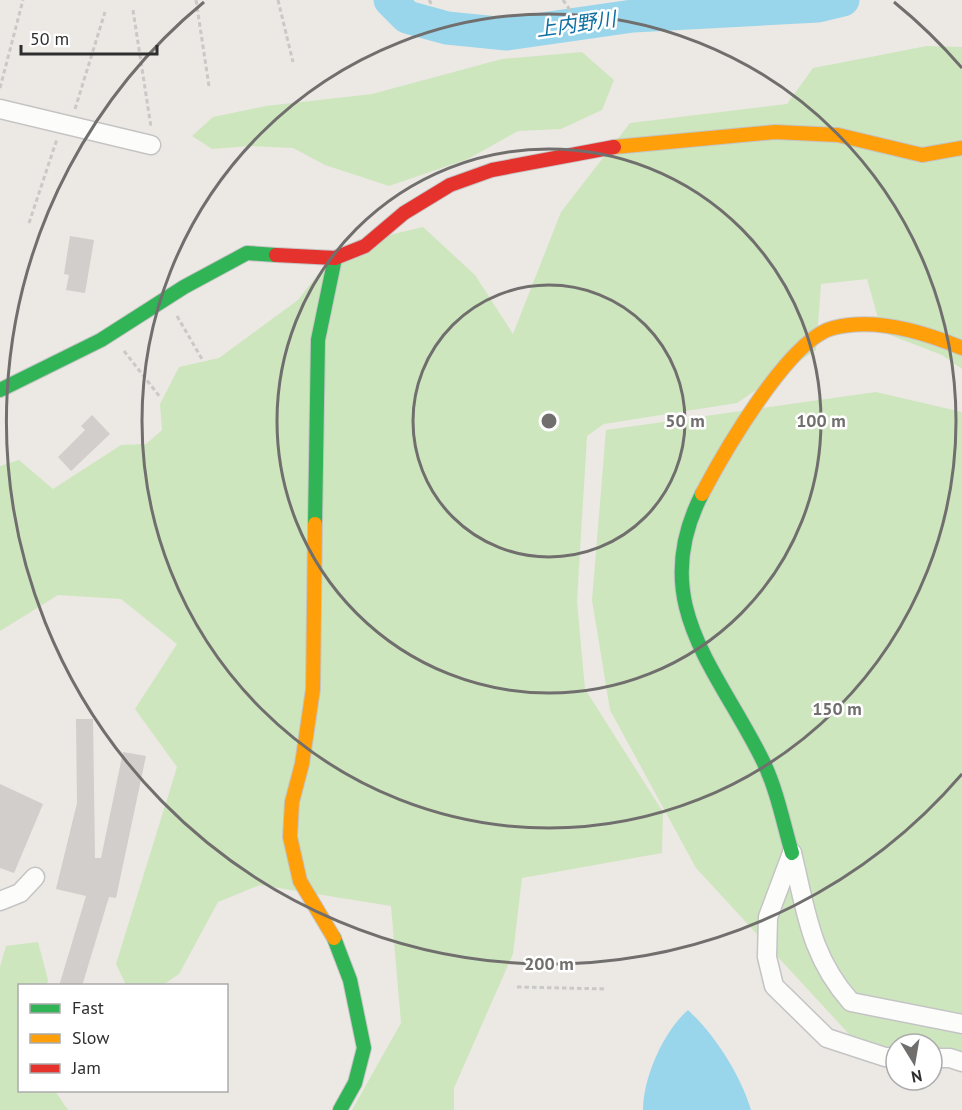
<svg xmlns="http://www.w3.org/2000/svg" width="962" height="1110" viewBox="0 0 962 1110" font-family="'PT Sans','Noto Sans JP',sans-serif">
<rect width="100%" height="100%" fill="#ece8e4"/>
<!-- green -->
<g fill="#cee6be">
<polygon points="927,46 962,47 962,369 942,355 882,332 867,279 821,284 816,350 737,403 604,424 587,436 577,601 585,689 663,812 662,853 522,878 513,954 454,1088 454,1110 352,1110 401,1023 391,906 260,885 218,902 179,974 163,985 126,985 116,964 177,767 135,709 177,644 121,599 58,595 0,631 0,466 19,460 53,489 121,445 146,444 162,430 160,404 179,367 219,358 298,300 339,247 423,227 475,275 513,334 561,212 630,123 787,104 813,68"/>
<polygon points="582,52 614,80 602,110 561,129 518,131 468,159 389,186 325,165 293,148 250,146 212,149 192,136 213,117 266,106 372,94 502,59"/>
<polygon points="876,392 962,412 962,1058 932,1055 932,1044 896,1044 896,1050 859,1045 696,868 610,710 592,600 606,430"/>
<polygon points="38,942 48,980 47,985 20,986 20,1090 55,1091 68,1110 0,1110 0,967 6,946"/>
</g>
<!-- water -->
<path fill="#99d6ec" d="M 688,1010 C 715,1035 740,1074 751,1110 L 643,1110 C 643,1077 664,1031 688,1010 Z"/>
<g fill="none" stroke-linecap="round" stroke-linejoin="round">
<!-- river -->
<polyline stroke="#99d6ec" stroke-width="33" points="390,0 407,17 447,28 507,34 633,16 818,6 843,0"/>
</g>
<!-- building -->
<g fill="#d1cecb">
<polygon points="70,236 94,240 85,293 66,290 69,275 64,274"/>
<polygon points="92,415 110,434 71,471 58,457 85,430 81,426"/>
<polygon points="76,719 93,719 95,858 101,858 123,752 146,756 116,898 109,897 82,986 59,986 86,896 56,889 77,803"/>
<polygon points="0,784 43,804 14,873 0,868"/>
</g>
<g fill="none" stroke-linecap="round" stroke-linejoin="round">
<defs>
<g id="street">
<polyline points="0,109 151,145"/>
<polyline points="792,853 768,917 767,957 774,986 827,1038 885,1057 896,1057"/>
<path d="M 792,853 C 806,910 810,956 851,1002 L 962,1024"/>
<polyline points="0,901 20,893 35,877"/>
<polyline points="932,1058 950,1058 962,1062"/>
</g>
<g id="fast">
<polyline points="0,390 101,340 184,287 247,253 276,255"/>
<path d="M 702,494 C 646,603 718,669 763,761 C 777,790 783,822 792,853"/>
<polyline points="315,524 318,340 335,258"/>
<polyline points="334,938 350,980 364,1048 355,1083 340,1110"/>
</g>
<g id="slow">
<polyline points="614,147 775,132 838,135 922,155 962,148"/>
<path d="M 702,494 C 723,454 789,339 833,328 C 875,317 924,332 962,348"/>
<polyline points="315,524 313,689 302,764 292,802 290,837 300,881 334,938"/>
</g>
<polyline id="jam" points="276,255 335,258 365,246 404,213 450,185 492,170 614,147"/>
</defs>
<!-- street casing -->
<use href="#street" stroke="#c5c4c5" stroke-width="21"/>
<!-- fast casing -->
<use href="#fast" stroke="#c5c4c5" stroke-width="16"/>
<!-- slow casing -->
<use href="#slow" stroke="#c5c4c5" stroke-width="16"/>
<!-- jam casing -->
<use href="#jam" stroke="#c5c4c5" stroke-width="16"/>
<!-- path -->
<g stroke="#c9c9c8" stroke-width="3" stroke-dasharray="4.5 3" stroke-linecap="butt">
<polyline points="196,0 209,86"/>
<polyline points="278,0 293,62"/>
<polyline points="429,0 432,5"/>
<polyline points="563,0 570,10"/>
<polyline points="133,10 151,127"/>
<polyline points="0,88 23,0"/>
<polyline points="75,109 105,12"/>
<polyline points="29,223 57,139"/>
<polyline points="177,316 202,359"/>
<polyline points="124,351 160,397"/>
<polyline points="517,987 607,989"/>
</g>
<!-- street -->
<use href="#street" stroke="#fcfcfb" stroke-width="18"/>
<!-- fast -->
<use href="#fast" stroke="#30b455" stroke-width="14"/>
<!-- slow -->
<use href="#slow" stroke="#ff9f0a" stroke-width="14"/>
<!-- jam -->
<use href="#jam" stroke="#e5322d" stroke-width="14"/>
</g>
<!-- distance rings -->
<g fill="none" stroke="#706f6e" stroke-width="3">
<circle cx="549" cy="421" r="136"/>
<circle cx="549" cy="421" r="272"/>
<circle cx="549" cy="421" r="407"/>
<path d="M962 774A543 543 0 1 1 204 2M894 2A543 543 0 0 1 962 68"/>
</g>
<g text-anchor="middle" dominant-baseline="central" stroke-width="5" stroke-linejoin="round" paint-order="stroke">
<!-- water labels -->
<g font-size="20" font-style="italic" fill="#0d6fa3" stroke="#fff">
<text transform="translate(576 24) rotate(-8)">上内野川</text>
</g>
</g>
<circle cx="549" cy="421" r="9" fill="#706f6e" stroke="#fff" stroke-width="3"/>
<g font-size="18" text-anchor="middle" font-weight="bold" fill="#706f6e" stroke="#fff" stroke-width="5" stroke-linejoin="round" paint-order="stroke">
<text x="685" y="427">50 m</text>
<text x="821" y="427">100 m</text>
<text x="837" y="715">150 m</text>
<text x="549" y="970">200 m</text>
</g>
<!-- legend -->
<rect x="18" y="984" width="210" height="108" fill="#ffffff" stroke="#ababab" stroke-width="1.5"/>
<rect x="30" y="1004" width="30" height="9" fill="#30b455" stroke="#ababab" stroke-width="1.5"/>
<text x="72" y="1014" font-size="18" fill="#2e2e2e">Fast</text>
<rect x="30" y="1034" width="30" height="9" fill="#ff9f0a" stroke="#ababab" stroke-width="1.5"/>
<text x="72" y="1044" font-size="18" fill="#2e2e2e">Slow</text>
<rect x="30" y="1064" width="30" height="9" fill="#e5322d" stroke="#ababab" stroke-width="1.5"/>
<text x="72" y="1074" font-size="18" fill="#2e2e2e">Jam</text>
<!-- north arrow -->
<g transform="translate(914 1062) rotate(169)"><circle r="28" fill="#ffffff" stroke="#ababab" stroke-width="1.5"/>
<path d="M0-4.5L10 22L0 15L-10 22Z" fill="#706f6e"/>
<text y="-9" font-size="16" font-weight="bold" text-anchor="middle" fill="#2e2e2e">N</text>
</g>
<!-- scale -->
<path d="M21 45v9h136v-9" fill="none" stroke="#2e2e2e" stroke-width="3"/>
<text x="30" y="45" font-size="18" fill="#2e2e2e" stroke="#ffffff" stroke-width="4.5" paint-order="stroke">50 m</text>
</svg>
